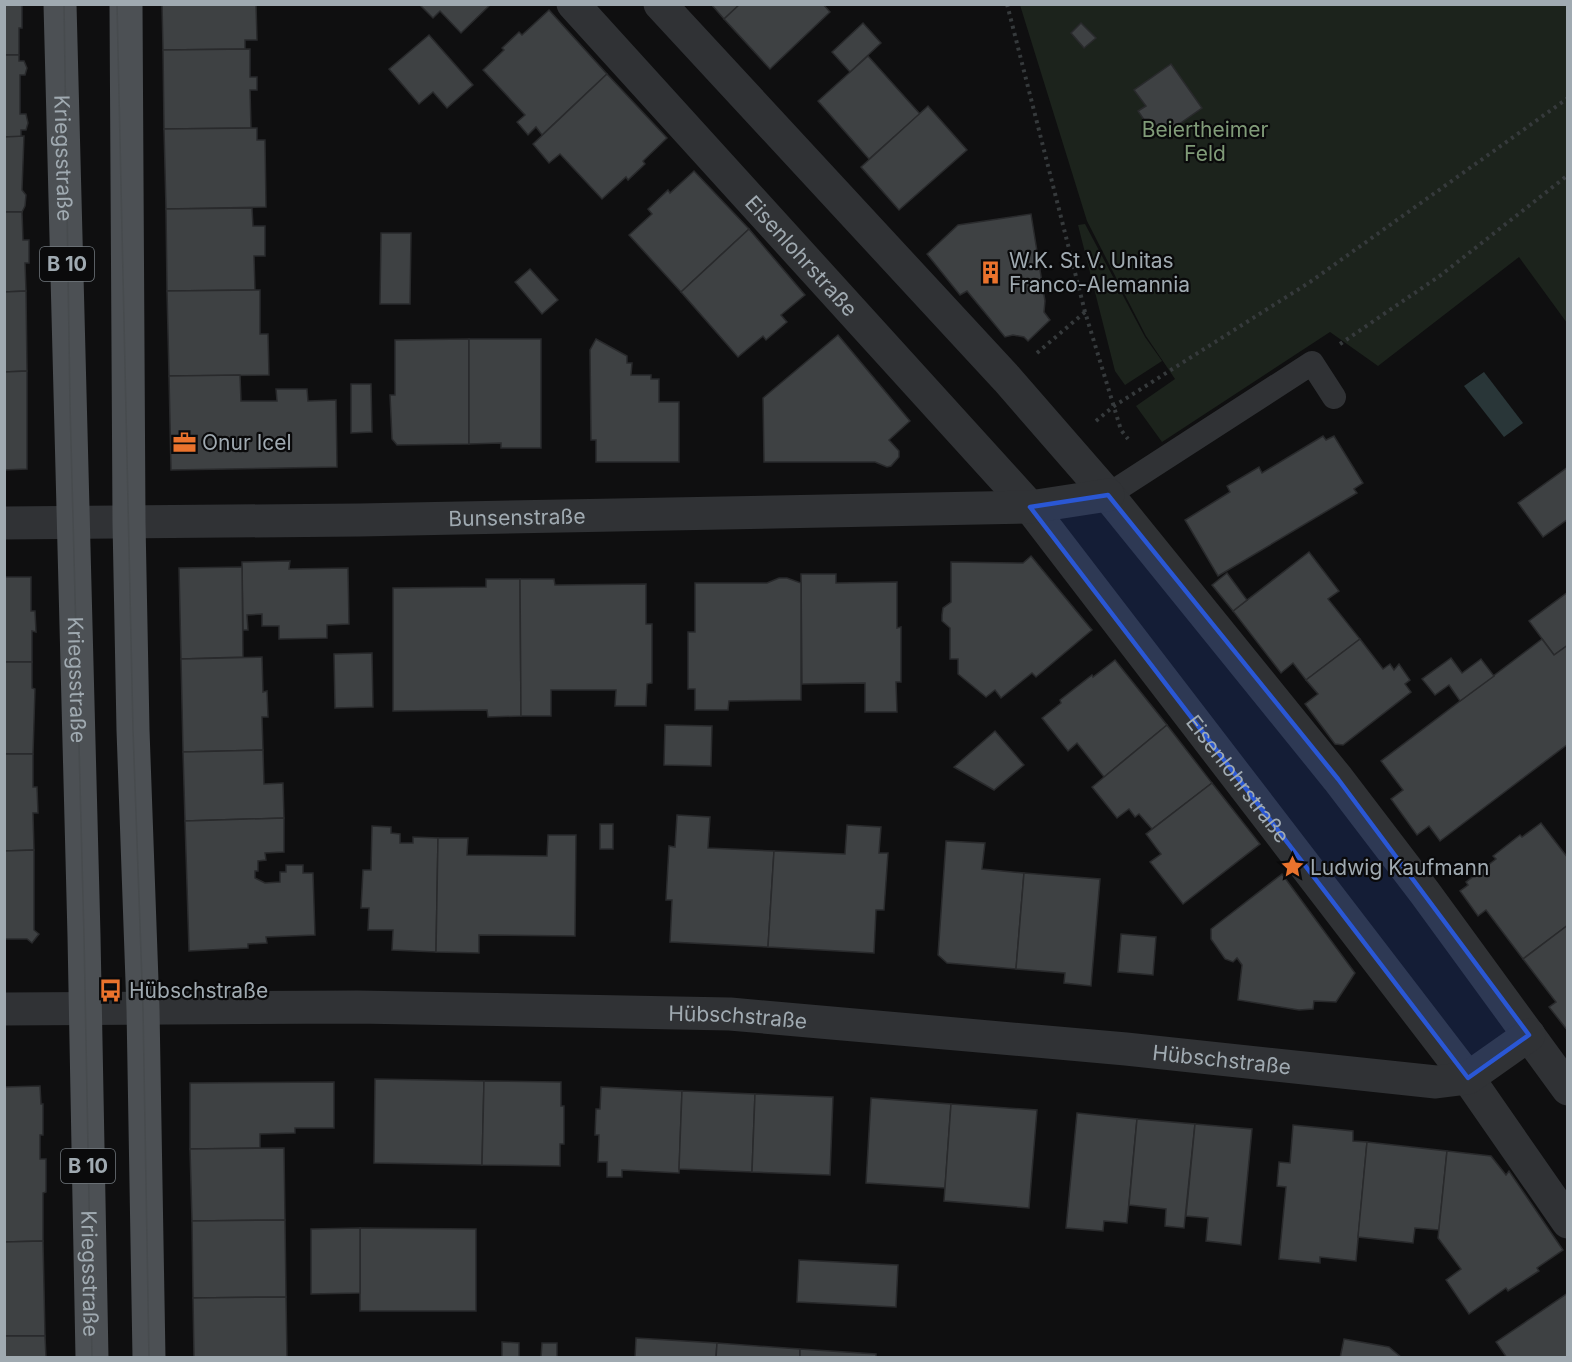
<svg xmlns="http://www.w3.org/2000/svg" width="1572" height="1362" viewBox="0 0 1572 1362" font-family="Inter,sans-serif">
<rect width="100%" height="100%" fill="#0f0f10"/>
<!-- green -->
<g fill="#1c231c">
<polygon points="1020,5 1567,5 1567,323 1519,257 1378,366 1330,332 1162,442 1136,406 1175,379 1146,336 1087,221"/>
<polygon points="1085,224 1145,337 1162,361 1125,385 1115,371 1078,225"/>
</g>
<!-- water -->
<polygon fill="#293638" points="1484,372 1523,423 1504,437 1464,386"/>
<!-- building -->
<g fill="#3e4143" stroke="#292a2c" stroke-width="1.5">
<polygon points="4,4 22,4 22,28 19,28 19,55 4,55"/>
<polygon points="162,4 256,4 257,40 245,40 245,49 163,50"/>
<polygon points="419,4 491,4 461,33 440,11 433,18"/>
<polygon points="711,4 740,4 724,19"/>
<polygon points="740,4 823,4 830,12 770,69 724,19"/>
<polygon points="549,10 607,74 542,135 536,127 528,135 517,122 525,115 483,70 504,50 502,48 519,32 522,35"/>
<polygon points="863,23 881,43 850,72 832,52"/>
<polygon points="1081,23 1096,38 1084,48 1071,33"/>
<polygon points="429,35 473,85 447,108 433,92 419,104 389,69"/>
<polygon points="250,49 250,77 257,77 257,90 250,90 251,128 164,129 163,50"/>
<polygon points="4,55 19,55 19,61 24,61 27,68 25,75 20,75 20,114 26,114 28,123 26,130 21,130 21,137 4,137"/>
<polygon points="868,56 920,114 869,159 818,101"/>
<polygon points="1171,64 1202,108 1162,136 1159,130 1153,133 1138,111 1146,106 1134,90"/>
<polygon points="607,74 667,138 643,161 645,164 628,180 626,177 602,199 560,154 549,163 533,144"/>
<polygon points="928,106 967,150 899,210 861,167"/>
<polygon points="257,128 257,140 265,140 266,207 166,209 164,129"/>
<polygon points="24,136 22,190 26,195 25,206 22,212 4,212 4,137"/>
<polygon points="694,171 749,229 681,292 629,235 652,214 648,209 668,190 670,193"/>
<polygon points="252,208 253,226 265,226 265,256 254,256 255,290 167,291 166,209"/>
<polygon points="4,212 22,212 23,240 29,240 29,263 25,263 26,291 4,292"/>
<polygon points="1031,214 1045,301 1044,312 1050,320 1028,341 1024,337 1013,335 1005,337 967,291 960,295 927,254 958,225"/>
<polygon points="749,229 805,295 781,315 787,322 766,340 763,336 738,357 681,292"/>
<polygon points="381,233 411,233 410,304 380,304"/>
<polygon points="530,269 558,300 542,314 515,282"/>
<polygon points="260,290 260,334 268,334 269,375 169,376 167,291"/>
<polygon points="26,291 27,371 4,372 4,292"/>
<polygon points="838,335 910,421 889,440 899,451 899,457 891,466 887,467 875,462 764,462 763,398"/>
<polygon points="469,339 469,444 397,445 392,439 390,395 395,395 395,340"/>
<polygon points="469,339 541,339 541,448 501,448 501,443 469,444"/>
<polygon points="596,339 627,356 627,363 632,363 631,375 651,375 651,379 659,379 659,402 679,402 679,462 596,462 596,440 591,440 590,350"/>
<polygon points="27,371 27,469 4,470 4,372"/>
<polygon points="240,375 241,401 277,401 276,389 307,389 308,401 336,400 337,467 171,470 169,376"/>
<polygon points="351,384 371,384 372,432 351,433"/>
<polygon points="1323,436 1326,440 1334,436 1363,483 1354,489 1357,493 1218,576 1185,520 1230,492 1227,486 1259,467 1262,473"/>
<polygon points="1568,467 1568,519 1543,537 1518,503"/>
<polygon points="1309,552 1339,591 1328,599 1360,639 1306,680 1293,663 1281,673 1233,611"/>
<polygon points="1031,556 1092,630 1036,677 1032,673 1001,698 995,690 986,697 958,674 958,659 950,659 950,628 942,621 942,615 943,608 951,602 951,562 1023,563"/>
<polygon points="290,561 289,569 348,568 349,624 327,625 327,638 279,639 279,626 262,626 262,614 247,615 248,630 243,630 242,562"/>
<polygon points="242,567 243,657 181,659 179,568"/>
<polygon points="1227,573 1247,600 1233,611 1212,585"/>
<polygon points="801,574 836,574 836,583 897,582 897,628 901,627 901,682 896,682 897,712 865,712 865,683 802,684"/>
<polygon points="4,577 31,577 31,611 35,611 36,632 32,631 32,662 4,662"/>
<polygon points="779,578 787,578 801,583 801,700 729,701 728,710 695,710 695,689 688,689 688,632 695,632 695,583 767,583"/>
<polygon points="486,579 520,579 521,716 488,717 487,710 393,711 393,588 486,587"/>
<polygon points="520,579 554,579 555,585 646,584 646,624 652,624 652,683 647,684 646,706 615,706 616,690 551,690 551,716 521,716"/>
<polygon points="1568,592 1568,645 1554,655 1529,621"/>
<polygon points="1360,639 1383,669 1390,664 1394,670 1399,664 1410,680 1405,684 1411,692 1343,745 1335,744 1305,704 1318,694 1306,680"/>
<polygon points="1542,639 1554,655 1568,645 1568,744 1440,841 1429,826 1417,835 1391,799 1403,790 1381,761"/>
<polygon points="372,653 373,707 335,708 334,654"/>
<polygon points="262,657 263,692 267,691 268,717 262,717 263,750 183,752 181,659"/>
<polygon points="1451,658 1462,673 1481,659 1494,676 1460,701 1449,685 1435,695 1422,679"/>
<polygon points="1115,660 1167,725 1104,777 1077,743 1068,751 1042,718 1061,703 1060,700 1092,675 1093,677"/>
<polygon points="4,662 32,662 32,688 35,689 33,754 4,754"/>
<polygon points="665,725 712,726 711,766 664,765"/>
<polygon points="1167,725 1212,783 1152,829 1139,814 1135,817 1129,809 1117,818 1092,787"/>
<polygon points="995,731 1024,765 994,790 954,767"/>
<polygon points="263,750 264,784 283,783 284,818 185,821 183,752"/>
<polygon points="4,754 33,754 33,787 37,787 38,813 33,813 34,850 4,851"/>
<polygon points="1212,783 1260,844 1183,904 1150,862 1161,854 1146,834"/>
<polygon points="677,815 710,817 708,848 774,851 768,947 670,942 672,900 666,900 669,846 675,847"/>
<polygon points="284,818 284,852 265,853 266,860 258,861 258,871 255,871 255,878 265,883 280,882 280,872 286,872 286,865 303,865 303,873 313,873 315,935 266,937 267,943 248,944 248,948 189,951 185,821"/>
<polygon points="1541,823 1568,858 1568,925 1523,959 1486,910 1478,916 1460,891 1468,885 1466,882 1496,859 1493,856 1520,835 1522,837"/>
<rect x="600" y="824" width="13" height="25"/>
<polygon points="847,825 881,827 879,853 888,853 884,910 876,910 874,953 768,947 774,851 845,854"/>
<polygon points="372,826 391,827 391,833 400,834 400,843 413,843 413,837 438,838 436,952 392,950 393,930 368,930 369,908 361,908 363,870 371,870"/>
<polygon points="548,835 576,835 575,936 479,935 479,953 436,952 438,838 468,838 467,855 547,856"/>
<polygon points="946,841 985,843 982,869 1024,873 1016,969 947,963 938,955"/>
<polygon points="34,850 34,930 39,934 32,943 27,939 4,939 4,851"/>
<polygon points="1024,873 1100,879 1091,986 1064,983 1065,973 1016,969"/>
<polygon points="1282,874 1355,973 1336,1002 1314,1001 1313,1009 1299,1010 1238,1000 1242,965 1237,958 1233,962 1225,959 1211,939 1211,929"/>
<polygon points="1568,925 1568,1031 1549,1007 1556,1002 1523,959"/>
<polygon points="1121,934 1156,937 1153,975 1118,972"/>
<polygon points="375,1079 484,1081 482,1165 374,1163"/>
<polygon points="484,1081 561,1082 561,1106 564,1106 564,1144 560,1144 560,1166 482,1165"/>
<polygon points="334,1082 334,1128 295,1128 295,1133 260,1134 260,1148 190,1149 190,1083"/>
<polygon points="40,1086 41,1104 43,1104 43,1135 40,1135 40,1159 46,1159 46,1192 43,1193 43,1241 4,1242 4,1087"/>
<polygon points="601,1087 682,1091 679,1173 622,1170 622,1177 607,1177 607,1162 598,1162 599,1135 595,1135 596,1109 600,1109"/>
<polygon points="682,1091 755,1094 752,1172 679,1169"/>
<polygon points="755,1094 833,1097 830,1175 752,1172"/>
<polygon points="871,1098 951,1104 945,1188 866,1183"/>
<polygon points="951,1104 1037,1110 1029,1208 944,1201"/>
<polygon points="1077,1113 1137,1119 1127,1223 1104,1221 1103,1231 1066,1228"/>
<polygon points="1137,1119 1195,1124 1184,1228 1165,1226 1166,1209 1129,1205"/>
<polygon points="1195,1124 1252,1129 1241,1245 1206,1241 1208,1218 1186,1216"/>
<polygon points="1293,1125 1353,1131 1353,1141 1367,1142 1356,1261 1320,1257 1320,1263 1279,1259 1286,1187 1277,1186 1279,1162 1290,1163"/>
<polygon points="1367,1142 1447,1151 1439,1230 1415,1228 1413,1243 1358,1237"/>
<polygon points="284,1148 285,1220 192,1221 190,1149"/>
<polygon points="1447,1151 1491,1156 1506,1175 1509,1171 1563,1250 1537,1268 1539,1271 1508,1291 1506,1288 1469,1314 1446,1280 1461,1269 1438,1238"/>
<polygon points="285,1220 286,1297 193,1298 192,1221"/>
<polygon points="360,1228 476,1229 476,1311 360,1311"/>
<polygon points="360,1228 360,1293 311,1294 311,1229"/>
<polygon points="43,1241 45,1336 4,1336 4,1242"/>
<polygon points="799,1260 898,1265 896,1307 797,1302"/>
<polygon points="1568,1293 1568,1358 1507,1358 1496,1342"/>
<polygon points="286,1297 287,1358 194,1358 193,1298"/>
<polygon points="4,1336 45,1336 46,1358 4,1358"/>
<polygon points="636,1338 717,1343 716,1358 635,1358"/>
<polygon points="1344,1339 1389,1347 1402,1358 1340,1358"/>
<polygon points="502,1342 519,1343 519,1358 502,1358"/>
<polygon points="542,1343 557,1343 557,1358 541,1358"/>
<polygon points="717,1343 800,1349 800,1358 716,1358"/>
<polygon points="800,1349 876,1354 876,1358 800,1358"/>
</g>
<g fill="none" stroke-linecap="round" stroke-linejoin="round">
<!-- path -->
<g stroke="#363a3c" stroke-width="4" stroke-dasharray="3 4.5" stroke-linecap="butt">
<polyline points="1007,4 1085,312 1121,430 1128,439"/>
<polyline points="1340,344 1441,275 1568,175"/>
<polyline points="1037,353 1085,312"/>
<polyline points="1096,421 1114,406 1310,282 1568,98"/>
</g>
<!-- service -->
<polyline stroke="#303235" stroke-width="24" points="1108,495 1312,363 1334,397"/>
<!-- minor -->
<g stroke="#303235" stroke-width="33">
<path id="s1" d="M 573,4 L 1030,507 L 1468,1078 L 1568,1222"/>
<polyline points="660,4 1007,379 1108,495 1338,779 1425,893 1568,1089"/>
<path id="s2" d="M 4,523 L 359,520 L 1030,507 L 1108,495"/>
<path id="s3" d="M 4,1009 L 357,1007 L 730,1014 L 1126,1049 L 1436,1082 L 1468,1078 L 1529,1035"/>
</g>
<!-- primary -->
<g stroke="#4c5054" stroke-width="33">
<path id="s4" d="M 60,4 L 84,936 L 92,1358"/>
<polyline points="126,4 129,522 133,730 143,1009 149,1358"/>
</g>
<!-- tram -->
<g stroke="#474b4e" stroke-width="1.5">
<polyline points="64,4 70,405 84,936 92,1358"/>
<polyline points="117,4 133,730 143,1009 149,1358"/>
</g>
</g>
<!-- marked area -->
<path fill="#2a57d4" fill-opacity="0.2" stroke="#2a57d4" stroke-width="4.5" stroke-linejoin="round" d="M 1108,495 L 1338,779 L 1529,1035 L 1468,1078 L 1030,507 Z"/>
<!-- icons -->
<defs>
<symbol id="building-bare" viewBox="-9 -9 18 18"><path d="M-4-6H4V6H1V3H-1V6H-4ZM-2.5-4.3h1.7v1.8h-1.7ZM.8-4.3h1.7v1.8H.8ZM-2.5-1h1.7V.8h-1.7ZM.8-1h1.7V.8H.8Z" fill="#ea732d" stroke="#0a0a0b" stroke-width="2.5" paint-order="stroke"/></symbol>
<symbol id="office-bare" viewBox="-9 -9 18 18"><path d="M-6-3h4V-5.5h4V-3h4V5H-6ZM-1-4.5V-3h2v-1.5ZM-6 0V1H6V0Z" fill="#ea732d" stroke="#0a0a0b" stroke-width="2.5" paint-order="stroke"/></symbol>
<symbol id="sight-bare" viewBox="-9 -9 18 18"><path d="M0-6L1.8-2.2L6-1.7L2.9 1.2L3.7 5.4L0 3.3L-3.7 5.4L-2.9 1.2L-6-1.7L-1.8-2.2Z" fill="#ea732d" stroke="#0a0a0b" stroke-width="2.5" paint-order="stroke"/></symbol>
<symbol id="bus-bare" viewBox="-9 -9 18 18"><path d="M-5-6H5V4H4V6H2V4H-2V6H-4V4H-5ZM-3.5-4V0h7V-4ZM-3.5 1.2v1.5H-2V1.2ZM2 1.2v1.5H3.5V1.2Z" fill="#ea732d" stroke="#0a0a0b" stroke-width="2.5" paint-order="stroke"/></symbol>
</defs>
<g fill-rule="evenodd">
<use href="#building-bare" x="974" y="256" width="33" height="33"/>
<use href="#office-bare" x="168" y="426" width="33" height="33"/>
<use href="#sight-bare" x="1276" y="850" width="33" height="33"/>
<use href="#bus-bare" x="94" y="974" width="33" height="33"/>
</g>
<g text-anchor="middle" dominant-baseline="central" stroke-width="4.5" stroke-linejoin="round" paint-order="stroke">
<!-- shield labels -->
<g fill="#0a0a0b" stroke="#737a7f" stroke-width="1.5">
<rect x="40" y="247" width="54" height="34" rx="4.5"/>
<rect x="61" y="1149" width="54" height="34" rx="4.5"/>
</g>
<g font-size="20" font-weight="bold" fill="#a0aab1">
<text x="67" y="264">B 10</text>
<text x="88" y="1166">B 10</text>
</g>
<!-- park labels -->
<g font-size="21" fill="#809b78" stroke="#0a0a0b">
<text x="1205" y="129">Beiertheimer<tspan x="1205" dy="24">Feld</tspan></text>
</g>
<!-- street labels -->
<g font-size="21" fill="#a0aab1" stroke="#0a0a0b">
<text stroke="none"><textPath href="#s4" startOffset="154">Kriegsstraße</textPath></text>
<text stroke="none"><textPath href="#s1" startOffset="340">Eisenlohrstraße</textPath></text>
<text stroke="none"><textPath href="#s2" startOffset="513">Bunsenstraße</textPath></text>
<text stroke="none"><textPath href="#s4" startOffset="676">Kriegsstraße</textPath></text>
<text stroke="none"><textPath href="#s1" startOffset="1022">Eisenlohrstraße</textPath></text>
<text stroke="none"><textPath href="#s3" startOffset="734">Hübschstraße</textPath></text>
<text stroke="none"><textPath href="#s3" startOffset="1220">Hübschstraße</textPath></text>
<text stroke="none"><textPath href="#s4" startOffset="1270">Kriegsstraße</textPath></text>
</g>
<!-- poi labels -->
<g font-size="21" fill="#a0aab1" stroke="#0a0a0b" text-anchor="start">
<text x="1009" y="260">W.K. St.V. Unitas<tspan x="1009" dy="24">Franco-Alemannia</tspan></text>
<text x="202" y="442">Onur Icel</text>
<text x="1310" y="867">Ludwig Kaufmann</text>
<text x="129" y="990">Hübschstraße</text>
</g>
</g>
<!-- border -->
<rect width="1572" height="1362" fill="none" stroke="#a0aab1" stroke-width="12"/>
</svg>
